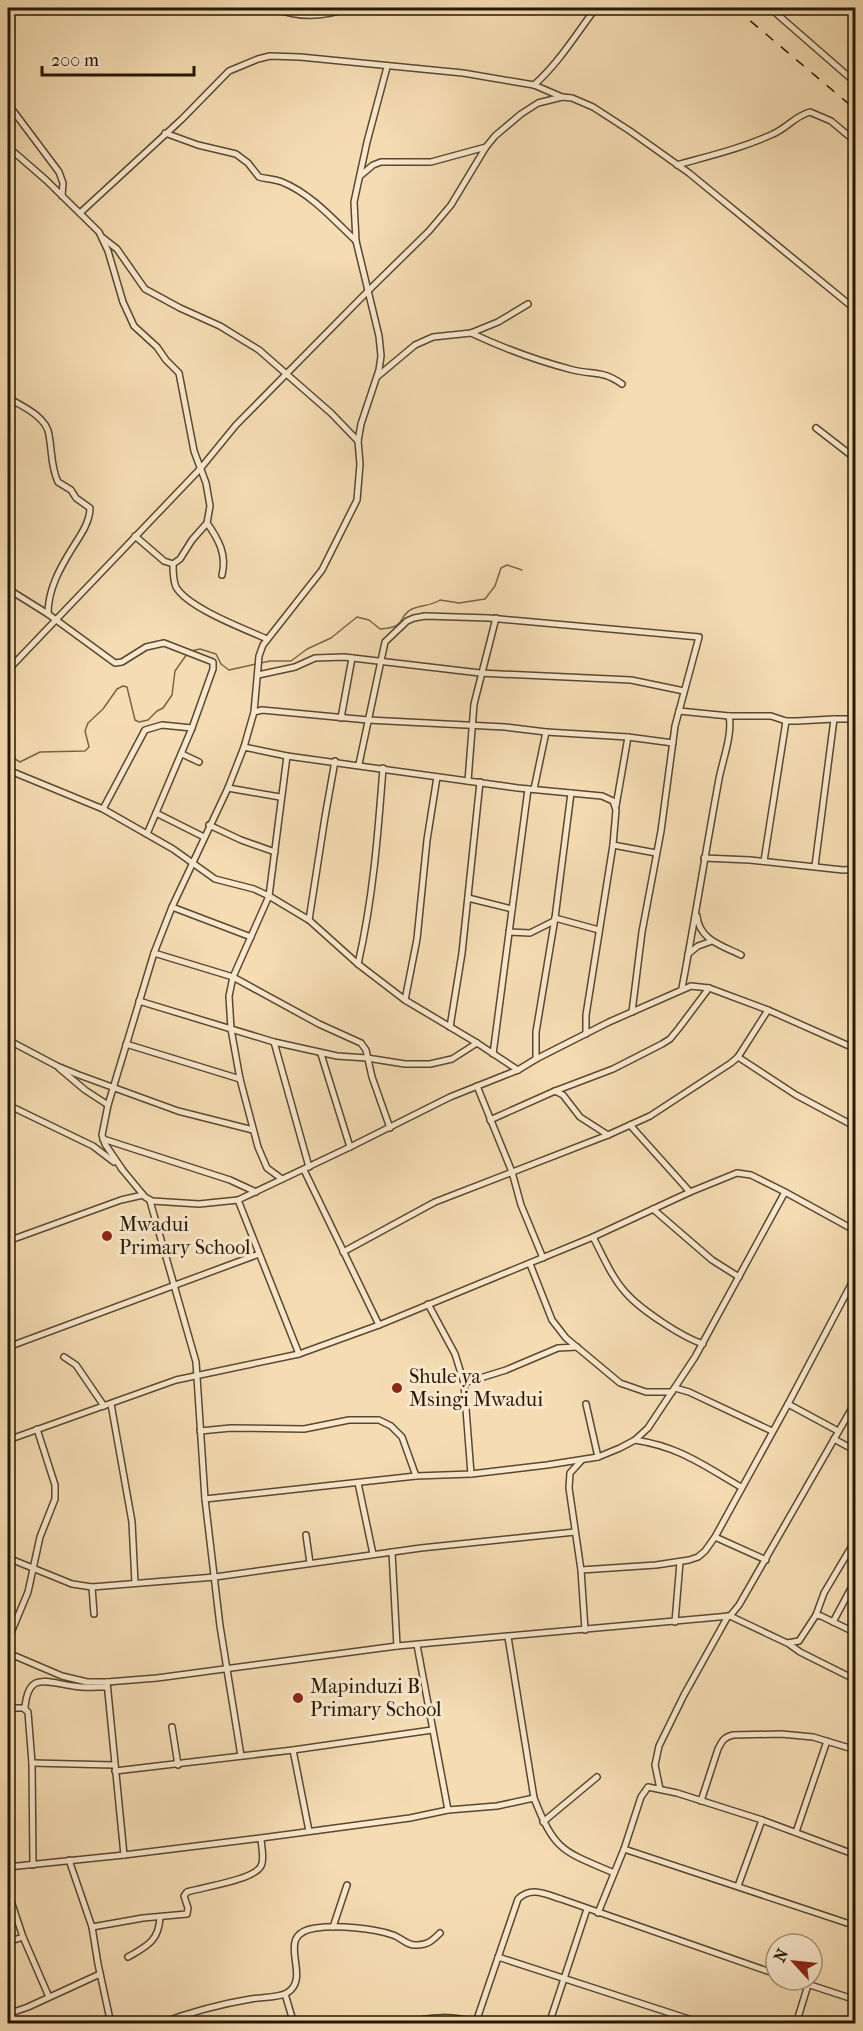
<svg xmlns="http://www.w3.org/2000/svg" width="863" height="2031" viewBox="0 0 863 2031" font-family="'IM FELL French Canon',serif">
<rect width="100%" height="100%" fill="#f5dcb2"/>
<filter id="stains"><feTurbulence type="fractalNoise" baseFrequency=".00333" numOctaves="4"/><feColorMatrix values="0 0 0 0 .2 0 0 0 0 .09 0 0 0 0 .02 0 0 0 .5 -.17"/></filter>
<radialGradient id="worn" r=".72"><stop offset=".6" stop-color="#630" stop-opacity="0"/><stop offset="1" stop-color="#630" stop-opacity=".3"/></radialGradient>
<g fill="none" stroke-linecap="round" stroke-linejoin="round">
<!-- stream -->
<g stroke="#77654a" stroke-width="1.5">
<path d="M 191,651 L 200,649 L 216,654 L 221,664 L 229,670 L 270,661 L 291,661 L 307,649 L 331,638 L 357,617 L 369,620 L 380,629 C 408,628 397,616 412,609 C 421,605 431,606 440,600 L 459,603 L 485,599 L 495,586 L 501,568 L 507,565 L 522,570"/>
<polyline points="8,748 13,751 15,759 20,762 40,752 85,751 89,747 85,731 88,723 103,709 117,689 123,686 127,687 135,720 139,722 148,720 157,711 163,708 172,695 175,671 187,654"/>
</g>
<defs>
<g id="minor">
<path d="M 274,8 C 298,18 324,17 348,8"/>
<polyline points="770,8 856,83"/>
<path d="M 534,85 C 559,63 576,34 596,8"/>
<polyline points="8,104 59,172 63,183 62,196"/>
<path d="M 165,133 L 198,145 L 236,154 L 248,163 L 259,177 C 266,179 274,179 282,182 C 310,193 334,220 356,241"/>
<polyline points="8,147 46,180 99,232 108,251 123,302 134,326 157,347 166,360 179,373 194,451 206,483 210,506 207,523 192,540 180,559 173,564 164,561 135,536"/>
<path d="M 677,165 C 709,156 743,148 773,134 C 787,128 795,116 810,112 L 831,121 L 856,142"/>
<polyline points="360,176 373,165 381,162 431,162 486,147"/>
<polyline points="80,213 182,119 229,71 258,59 270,56 300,57 463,73 534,85 562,97"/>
<polyline points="103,238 117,249 145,289 180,308 220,326 259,350 331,413 358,441"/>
<path d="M 471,333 C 503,348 538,361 573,370 C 594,375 602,370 622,384"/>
<polyline points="378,376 415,345 433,337 471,333 498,322 528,304"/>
<path d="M 8,398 C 22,406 47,417 49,435 C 52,451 51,468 58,482 L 71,490 L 76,498 L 90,508 C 90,522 80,536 73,547 C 60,568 48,589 48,614"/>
<polyline points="816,428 856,459"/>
<polyline points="856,488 856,535"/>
<path d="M 207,523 C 219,540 227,555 222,575"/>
<path d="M 173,564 C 173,571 173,580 176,587 C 188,608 245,629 267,639"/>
<polyline points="8,589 48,614 115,663 122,662 146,647 164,643 213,662 213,669 192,728 147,834"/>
<polyline points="8,670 200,469 236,425 367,292 429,231 451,205 486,147 495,136 521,114 538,103 562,97 572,98 593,107 630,131 689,173 856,310"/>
<polyline points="258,675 295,667 315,658 344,657 480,673 631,680 684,691"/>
<polyline points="679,711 729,716 771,716 786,721 797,721 834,719 856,719"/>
<polyline points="254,712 259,656 263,645 322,570 357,500 360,464 358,441 361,424 379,370 381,356 379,336 356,241 354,202 367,142 387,67"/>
<polyline points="341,718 352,658"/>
<polyline points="244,747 254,712 262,710 368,720 505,727 546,732 628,737 673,743"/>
<polyline points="182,754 199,762"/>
<polyline points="359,764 385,642 407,621 414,618 425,616 489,618 699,637 675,726 661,831 642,932 632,1012"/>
<polyline points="8,770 103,809 173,849 215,879 254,889 269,896 309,920 358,964 405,1000 477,1043 518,1070"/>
<polyline points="468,781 474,704 496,618"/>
<polyline points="228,788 280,797"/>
<polyline points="534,789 546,732"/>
<polyline points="616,806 628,737"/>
<polyline points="103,809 145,730 162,725 192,728"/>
<polyline points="156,813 204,837"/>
<polyline points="209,825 241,840 275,852"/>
<polyline points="613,845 656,853"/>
<polyline points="704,858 750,860 843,870 856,869"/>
<polyline points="764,861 786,721"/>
<polyline points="815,866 834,719"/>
<polyline points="468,898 512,909"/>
<polyline points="172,907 251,937"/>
<path d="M 697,916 C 699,940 723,946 741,955"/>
<polyline points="555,918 599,930"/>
<polyline points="309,920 325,817 335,761"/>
<polyline points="509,932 530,933 554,921"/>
<polyline points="154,953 233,977 319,1024 361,1043 366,1050 372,1077 390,1128"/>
<polyline points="688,954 698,946 712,941"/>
<path d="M 358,964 C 373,899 378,834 383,768"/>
<path d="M 682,988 C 695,919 706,849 719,779 C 722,762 733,734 729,716"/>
<polyline points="405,1000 417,939 427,840 437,777"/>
<polyline points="139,1001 274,1042 337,1056 367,1058 405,1064 430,1064 452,1059 477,1043"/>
<polyline points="450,1027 462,953 480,782"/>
<polyline points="8,1040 57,1066 79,1075 178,1111 253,1130"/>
<polyline points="274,1042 309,1167"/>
<polyline points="126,1044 240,1079"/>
<polyline points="321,1054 350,1147"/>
<polyline points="493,1054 528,789"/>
<polyline points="738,1057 796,1095 856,1127"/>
<polyline points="536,1059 536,1032 555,918 571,793"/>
<polyline points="59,1068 85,1090 108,1105"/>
<polyline points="477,1086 512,1172 521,1205 543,1258"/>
<polyline points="555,1091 563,1095 580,1117 608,1135"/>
<polyline points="8,1105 93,1146 114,1162"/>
<polyline points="490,1120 555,1091 613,1069 662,1044 670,1039 679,1028 709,988"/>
<polyline points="630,1125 690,1192"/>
<polyline points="103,1139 230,1180 256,1192"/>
<polyline points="121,1168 145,1197 152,1201 199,1204 238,1200 350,1147 450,1097 518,1070 536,1059 609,1022 691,986 709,988 768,1010 856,1049"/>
<polyline points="122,1169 105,1144 102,1135 108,1105 154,953 172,907 228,788 244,747 287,756 518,788 602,796 613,801 616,810 613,845 586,1015 586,1034"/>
<polyline points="304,1170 379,1325"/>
<polyline points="282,1179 267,1168 258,1147 240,1079 231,1029 229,996 233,977 269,896 287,756"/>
<polyline points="238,1200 299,1354"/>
<polyline points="150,1201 196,1362 205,1499 220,1626 241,1756"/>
<polyline points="653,1209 712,1260 739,1277"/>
<path d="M 593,1237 C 603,1256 612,1278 626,1293 C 641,1310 682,1337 703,1344"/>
<polyline points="8,1241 121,1200 143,1195"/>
<polyline points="343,1252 435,1202 608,1135 650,1116 731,1063 738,1057 768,1010"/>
<polyline points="530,1264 552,1320 566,1338 620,1383 646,1392 672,1392"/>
<polyline points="428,1304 455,1354 464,1383 471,1474"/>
<polyline points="8,1347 259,1254"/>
<polyline points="64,1357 76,1365 104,1406"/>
<polyline points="464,1383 506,1370 558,1348 577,1347"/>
<polyline points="675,1388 689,1392 772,1431"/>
<polyline points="111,1404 132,1522 135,1583"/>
<polyline points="586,1404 598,1457"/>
<polyline points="788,1404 838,1431"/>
<polyline points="200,1431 231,1428 304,1429 349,1420 379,1420 391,1426 402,1437 416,1476"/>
<polyline points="834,1439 856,1451"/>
<polyline points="8,1440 176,1380 299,1354 379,1325 593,1237 690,1192 737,1173 751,1175 785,1192 856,1231"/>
<path d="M 635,1440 C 680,1447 703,1465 741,1487"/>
<polyline points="581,1461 570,1473 569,1488 581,1570 585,1630"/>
<polyline points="358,1483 373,1554"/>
<polyline points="205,1499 416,1476 471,1474 547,1465 598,1457 620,1448 635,1440 648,1428 695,1357 785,1192"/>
<polyline points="306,1535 310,1563"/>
<polyline points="715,1537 766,1560"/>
<polyline points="392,1552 397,1646"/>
<polyline points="8,1558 72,1584 92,1587 215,1577 421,1548 575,1532"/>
<polyline points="581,1570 656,1565 689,1560 698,1557 705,1551 715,1537 788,1404 856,1275"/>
<polyline points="92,1587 94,1614"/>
<polyline points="816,1615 824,1593 856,1539"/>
<polyline points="730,1616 787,1643 799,1641 816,1615 821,1616 856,1633"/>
<polyline points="675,1622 680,1562"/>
<polyline points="833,1622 856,1579"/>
<path d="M 508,1637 L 534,1798 C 555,1852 563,1851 614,1873"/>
<polyline points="8,1640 28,1592 40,1537 55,1499 55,1485 37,1429"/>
<polyline points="789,1644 800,1652 856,1680"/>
<polyline points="417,1645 448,1810"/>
<polyline points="8,1653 62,1676 87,1682 107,1682 157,1678 397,1646 730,1616 739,1605 856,1401"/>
<polyline points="107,1682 124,1855"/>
<polyline points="8,1708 23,1708 28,1712 32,1763 33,1865"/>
<path d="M 25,1708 C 28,1670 48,1683 73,1686 C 85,1688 96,1687 107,1687"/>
<polyline points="172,1727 178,1765"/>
<polyline points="293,1750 309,1831"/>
<polyline points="32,1763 114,1765"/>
<polyline points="115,1771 293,1750 432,1730"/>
<polyline points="660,1789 655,1765 659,1746 684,1695 728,1616"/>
<path d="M 701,1801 L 718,1749 C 722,1741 724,1737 733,1735 L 781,1734 L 813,1737 L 856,1750"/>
<polyline points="543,1822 597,1777"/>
<polyline points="796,1832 827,1741"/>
<polyline points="624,1849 856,1926"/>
<polyline points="69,1860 92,1927 98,1964 111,2024"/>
<polyline points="8,1867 124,1855 261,1838 410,1818 448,1810 497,1806 534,1798"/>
<polyline points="738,1886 762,1820"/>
<polyline points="8,1892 23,1937 49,1997"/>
<polyline points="598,1913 624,1849 641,1797 648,1787 677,1793 762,1820 856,1855"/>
<path d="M 92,1927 L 143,1918 L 187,1914 L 188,1908 L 184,1896 L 187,1892 C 203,1887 254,1880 261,1866 C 265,1859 261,1846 261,1838"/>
<polyline points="333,1927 347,1885"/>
<polyline points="8,1942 23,1937"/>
<path d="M 128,1957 C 147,1946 159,1941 160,1917"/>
<polyline points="498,1957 704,2024"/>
<polyline points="795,1980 856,2000"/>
<polyline points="285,1994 294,2024"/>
<polyline points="8,2014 28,2007 100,1974"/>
<path d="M 476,2022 L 518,1899 C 531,1886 545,1894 561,1899 L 776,1974"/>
<path d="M 158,2024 C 188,2013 220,2004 251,1999 C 261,1997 278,1998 287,1993 C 314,1976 271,1934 316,1928 C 337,1925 373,1928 393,1935 C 402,1938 407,1946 417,1945 C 428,1945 433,1940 440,1933"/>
<path d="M 402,2024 C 430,2016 454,2015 482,2024"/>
<polyline points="549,2024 587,1909"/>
<polyline points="796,2024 808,1985"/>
</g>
</defs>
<!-- minor casing -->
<use href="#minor" stroke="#594831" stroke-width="8"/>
<!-- minor -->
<use href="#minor" stroke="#f8e8cd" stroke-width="5"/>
<!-- rail -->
<polyline stroke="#251706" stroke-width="1.5" stroke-dasharray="10 10" stroke-linecap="butt" points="735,8 856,110"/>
</g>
<!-- markers -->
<g fill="#8f2418" stroke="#f8e8cd" stroke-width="2">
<circle cx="107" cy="1236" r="6"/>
<circle cx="397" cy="1388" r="6"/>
<circle cx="298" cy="1698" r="6"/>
</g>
<g text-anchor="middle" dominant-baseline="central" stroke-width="6" stroke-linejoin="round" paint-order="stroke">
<!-- poi labels -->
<g font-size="20" fill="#251706" stroke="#f8e8cd" text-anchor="start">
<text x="119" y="1224">Mwadui<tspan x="119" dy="23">Primary School</tspan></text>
<text x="409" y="1376">Shule ya<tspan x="409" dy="23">Msingi Mwadui</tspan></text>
<text x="310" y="1686">Mapinduzi B<tspan x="310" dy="23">Primary School</tspan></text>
</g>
</g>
<!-- margin -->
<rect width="863" height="2031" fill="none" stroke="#f5dcb2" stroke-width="30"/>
<rect x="9" y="9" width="845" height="2013" fill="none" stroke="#251706" stroke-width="3"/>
<rect x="15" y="15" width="833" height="2001" fill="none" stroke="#251706" stroke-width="1.5"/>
<!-- north arrow -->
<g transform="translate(794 1962) rotate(297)"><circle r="28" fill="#f8e8cd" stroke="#a4947d" stroke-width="1.5"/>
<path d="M0-4.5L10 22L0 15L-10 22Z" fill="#8f2418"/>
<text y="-9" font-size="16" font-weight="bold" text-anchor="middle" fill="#251706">N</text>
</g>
<!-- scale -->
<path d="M42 66v9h152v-9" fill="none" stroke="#251706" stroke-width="3"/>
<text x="51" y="66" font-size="18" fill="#251706" stroke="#f8e8cd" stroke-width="4.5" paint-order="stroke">200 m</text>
<rect width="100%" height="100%" filter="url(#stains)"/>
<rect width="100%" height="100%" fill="url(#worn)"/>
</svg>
